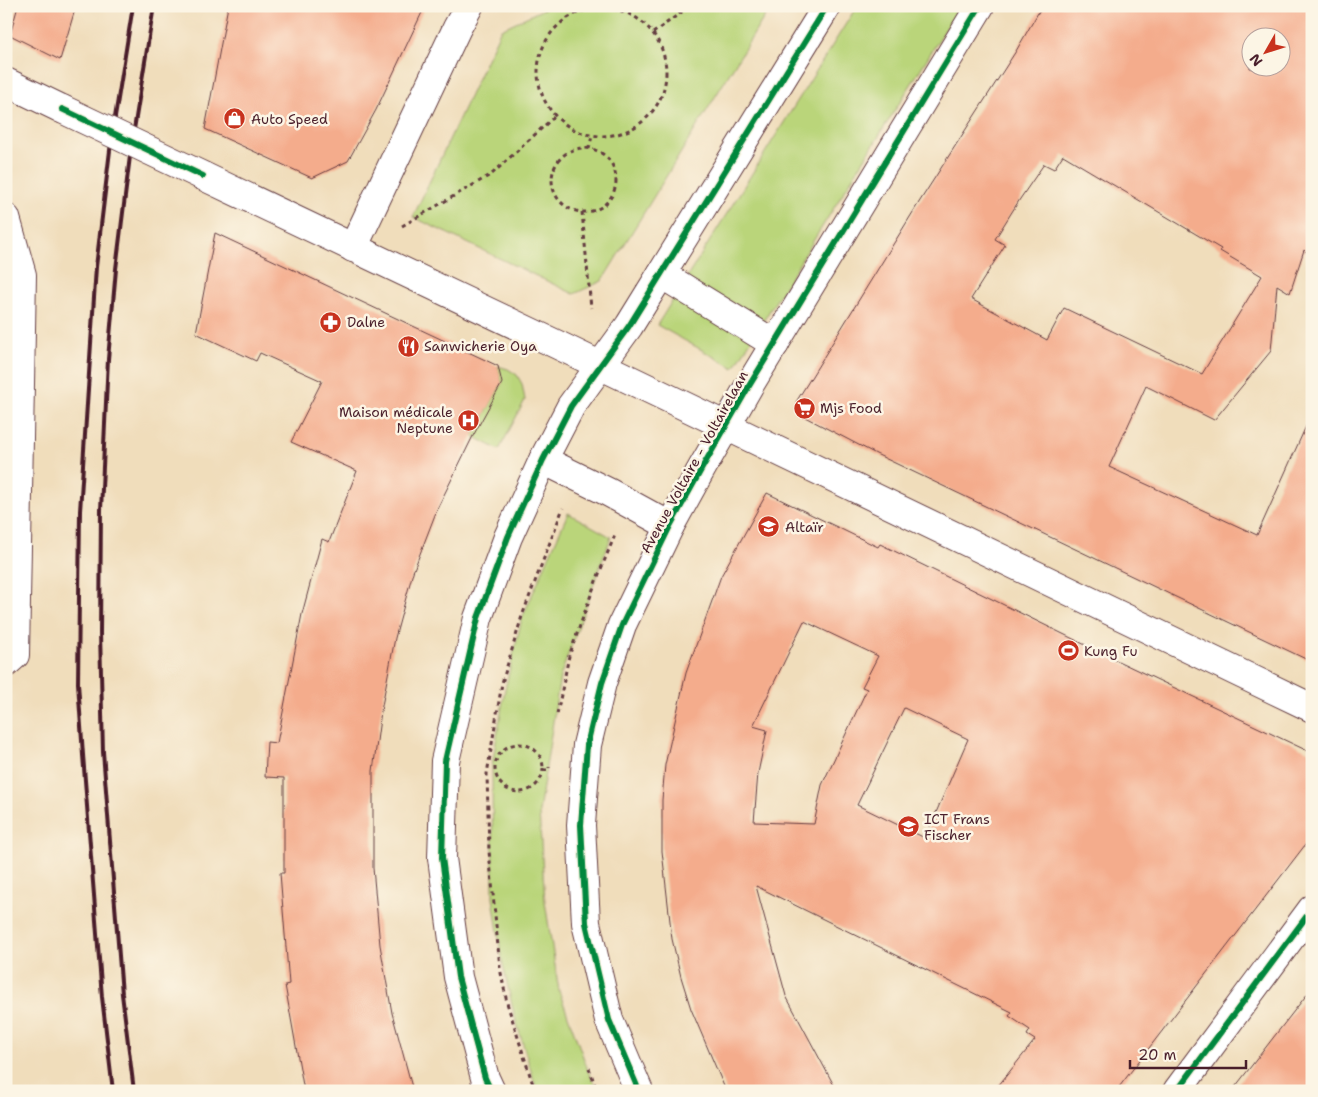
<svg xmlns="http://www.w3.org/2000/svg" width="1318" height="1097" viewBox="0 0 1318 1097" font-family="'Shantell Sans',sans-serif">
<rect width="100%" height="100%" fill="#fcf5e5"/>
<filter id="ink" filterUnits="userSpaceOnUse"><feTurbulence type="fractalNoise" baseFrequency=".02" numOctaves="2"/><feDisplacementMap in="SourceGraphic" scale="10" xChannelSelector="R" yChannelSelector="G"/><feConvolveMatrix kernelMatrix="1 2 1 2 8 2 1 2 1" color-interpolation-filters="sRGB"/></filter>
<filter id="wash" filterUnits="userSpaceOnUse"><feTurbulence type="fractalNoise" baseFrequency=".0096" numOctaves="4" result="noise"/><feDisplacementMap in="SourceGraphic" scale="20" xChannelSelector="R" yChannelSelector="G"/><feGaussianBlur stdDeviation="1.12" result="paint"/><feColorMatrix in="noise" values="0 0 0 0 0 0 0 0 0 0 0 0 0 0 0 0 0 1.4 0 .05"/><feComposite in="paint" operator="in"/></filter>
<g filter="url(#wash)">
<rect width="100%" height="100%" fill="#f0ddbb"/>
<!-- green -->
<g fill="#bad57a" stroke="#827a52">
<polygon points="550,6 771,6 602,281 574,294 413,217 501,29"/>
<polygon points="857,6 960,6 734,368 657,325"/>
<polygon points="498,366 508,369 517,375 522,384 525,400 499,450 473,436 502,383"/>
<polygon points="568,513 611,537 560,677 539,812 545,902 559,991 589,1073 599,1091 537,1091 514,1014 502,960 493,898 492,765 505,689 522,618"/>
</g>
<g id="blocks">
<!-- building -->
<g fill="#f4ac8c" fill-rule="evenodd">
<polygon points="18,6 76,6 60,60 10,35"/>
<polygon points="228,6 425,6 376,110 348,161 312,178 205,129"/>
<path d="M 1042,6 L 1312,6 L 1312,257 L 1304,250 L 1290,293 L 1277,285 L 1271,351 L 1214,420 L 1146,386 L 1109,467 L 1257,535 L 1312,413 L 1312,662 L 876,454 L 803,416 L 796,402 L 918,204 L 1016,51 ZM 1250,38 L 1280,38 L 1280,68 L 1250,68 ZM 1063,155 L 1221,249 L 1220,251 L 1262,276 L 1202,374 L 1064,308 L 1047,340 L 971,299 L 1005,245 L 995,239 L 1020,199 L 1044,164 L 1054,169 Z"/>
<polygon points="215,233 498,366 502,383 473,436 438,507 413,572 395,638 381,711 373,771 373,868 380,945 392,1013 413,1091 304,1091 285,985 289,984 280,873 284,873 284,778 265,777 267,742 277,743 302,614 322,539 329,542 357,471 291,442 322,381 260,353 256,361 196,333"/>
<path d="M 767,493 L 878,547 L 880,544 L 1120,662 L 1312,753 L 1312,836 L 1116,1091 L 994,1091 L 1035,1040 L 1027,1035 L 1030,1030 L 1009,1016 L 1012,1012 L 756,886 L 786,996 L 837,1091 L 726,1091 L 691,1009 L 681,977 L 672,939 L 662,851 L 662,800 L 665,765 L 686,673 L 721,576 ZM 804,621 L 878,656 L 862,687 L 867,689 L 822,785 L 814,824 L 754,822 L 758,773 L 767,730 L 753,726 ZM 904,708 L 968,739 L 925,838 L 857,805 Z"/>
<polygon points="1312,988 1312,1091 1232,1091 1273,1038"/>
</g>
</g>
</g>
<g filter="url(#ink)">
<use href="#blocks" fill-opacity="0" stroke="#633c41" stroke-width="1"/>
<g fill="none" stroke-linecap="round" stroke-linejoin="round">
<defs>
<g id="minor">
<polyline points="6,82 62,109"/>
<polyline points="203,176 560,346 1312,708"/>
<polyline points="6,218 22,275 15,655 6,663"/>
<polyline points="353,248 457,28 469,6"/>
<polyline points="661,274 775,344"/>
<polyline points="543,460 608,492 670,526"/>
<polyline points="491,1091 485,1078 458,977 442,858 445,761 478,618 508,537 543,460 571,406 629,326 827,6"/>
<polyline points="639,1091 609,1020 586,923 581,825 587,745 602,683 622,625 670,526 702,468 749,386 980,6"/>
<polyline points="1177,1091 1312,909"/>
</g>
</defs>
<!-- minor casing -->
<use href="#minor" stroke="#633c41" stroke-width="30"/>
<!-- path -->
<g stroke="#633c41" stroke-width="3" stroke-dasharray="4 4" stroke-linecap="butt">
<polyline points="570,6 573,14"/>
<circle cx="602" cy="72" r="64"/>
<polyline points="653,33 690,6"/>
<circle cx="584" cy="180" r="32"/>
<polyline points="589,149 592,136"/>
<polyline points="582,212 591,308"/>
<polyline points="402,226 492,174 555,116"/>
<polyline points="557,714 569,656 596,581 615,535"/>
<circle cx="519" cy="768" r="24"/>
<polyline points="543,770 549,770 549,767"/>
<polyline points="589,1068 597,1091"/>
<polyline points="535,1091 507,1003 500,968 489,851 487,774 502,683 522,616 563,508"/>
</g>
<!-- minor -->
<use href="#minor" stroke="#fff" stroke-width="28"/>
<!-- rail -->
<g stroke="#4a1f2b" stroke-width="4">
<polyline points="113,1091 102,997 83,755 78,683 80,511 96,267 111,142 133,6"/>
<polyline points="134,1091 122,994 103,752 100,633 101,510 108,359 116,269 131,148 154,6"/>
</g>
<defs>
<polyline id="minor-bridge" points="62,109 203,176"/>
</defs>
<!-- minor-bridge casing -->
<use href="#minor-bridge" stroke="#633c41" stroke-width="30" stroke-linecap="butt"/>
<!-- minor-bridge -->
<use href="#minor-bridge" stroke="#fff" stroke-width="28"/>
<defs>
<g id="cycleway">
<polyline points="62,109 203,176"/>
<polyline points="491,1091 485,1078 458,977 442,858 445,761 478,618 508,537 543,460 571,406 629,326 827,6"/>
<polyline points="639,1091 609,1020 586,923 581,825 587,745 602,683 622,625 670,526 702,468 749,386 980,6"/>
<polyline points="1177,1091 1312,909"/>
</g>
</defs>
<!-- cycleway casing -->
<use href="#cycleway" stroke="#fcf5e5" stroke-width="9"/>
<!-- cycleway -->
<use href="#cycleway" stroke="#00873e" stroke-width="6"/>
</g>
</g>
<!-- icons -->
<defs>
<symbol id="shop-disc" viewBox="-11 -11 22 22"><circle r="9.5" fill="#c8321e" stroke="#fcf5e5"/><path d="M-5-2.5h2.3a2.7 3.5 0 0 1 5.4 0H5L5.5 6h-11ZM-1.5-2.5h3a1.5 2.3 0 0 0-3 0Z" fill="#fff"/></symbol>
<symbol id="pharmacy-disc" viewBox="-11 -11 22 22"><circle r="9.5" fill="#c8321e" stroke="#fcf5e5"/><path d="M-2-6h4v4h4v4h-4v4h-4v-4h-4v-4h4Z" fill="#fff"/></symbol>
<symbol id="restaurant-disc" viewBox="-11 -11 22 22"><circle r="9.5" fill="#c8321e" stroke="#fcf5e5"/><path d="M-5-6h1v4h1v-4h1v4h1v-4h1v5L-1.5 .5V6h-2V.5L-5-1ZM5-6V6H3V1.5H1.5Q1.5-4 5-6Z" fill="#fff"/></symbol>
<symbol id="supermarket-disc" viewBox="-11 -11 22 22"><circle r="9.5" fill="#c8321e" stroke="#fcf5e5"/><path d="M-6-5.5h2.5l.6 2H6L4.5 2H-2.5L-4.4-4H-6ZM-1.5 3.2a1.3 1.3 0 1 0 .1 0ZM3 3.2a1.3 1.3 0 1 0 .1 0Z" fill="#fff"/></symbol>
<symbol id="hospital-disc" viewBox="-11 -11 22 22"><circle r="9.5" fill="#c8321e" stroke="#fcf5e5"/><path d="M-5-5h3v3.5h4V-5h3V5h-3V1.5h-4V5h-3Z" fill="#fff"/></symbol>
<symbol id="school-disc" viewBox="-11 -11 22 22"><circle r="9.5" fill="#c8321e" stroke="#fcf5e5"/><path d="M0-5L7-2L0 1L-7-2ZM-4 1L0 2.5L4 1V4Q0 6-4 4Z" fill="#fff"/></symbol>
<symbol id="stadium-disc" viewBox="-11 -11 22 22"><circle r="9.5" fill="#c8321e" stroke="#fcf5e5"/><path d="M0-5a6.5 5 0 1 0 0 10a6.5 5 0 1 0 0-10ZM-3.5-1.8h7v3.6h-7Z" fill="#fff"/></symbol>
</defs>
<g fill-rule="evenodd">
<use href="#shop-disc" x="222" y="106" width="25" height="25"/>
<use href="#pharmacy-disc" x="318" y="310" width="25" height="25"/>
<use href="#restaurant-disc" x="396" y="334" width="25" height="25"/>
<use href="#supermarket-disc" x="792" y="396" width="25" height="25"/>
<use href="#hospital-disc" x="456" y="408" width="25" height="25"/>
<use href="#school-disc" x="756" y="514" width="25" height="25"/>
<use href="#stadium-disc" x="1056" y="638" width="25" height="25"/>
<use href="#school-disc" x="896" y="814" width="25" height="25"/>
</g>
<g text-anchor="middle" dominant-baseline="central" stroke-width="5" stroke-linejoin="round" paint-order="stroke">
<!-- poi labels -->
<g font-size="14" fill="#4a1f2b" stroke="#fcf5e5" text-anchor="start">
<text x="251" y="119">Auto Speed</text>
<text x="347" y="322">Dalne</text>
<text x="424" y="346">Sanwicherie Oya</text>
<text x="820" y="408">Mjs Food</text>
<text x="453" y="412" text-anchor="end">Maison médicale<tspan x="453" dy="16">Neptune</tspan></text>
<text x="785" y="527">Altaïr</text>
<text x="1084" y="651">Kung Fu</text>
<text x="924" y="819">ICT Frans<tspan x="924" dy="16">Fischer</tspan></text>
</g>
<!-- street labels -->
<g font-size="14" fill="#4a1f2b" stroke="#fcf5e5">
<text transform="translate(694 462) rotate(-61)">Avenue Voltaire - Voltairelaan</text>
</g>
</g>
<!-- margin -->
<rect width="1318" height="1097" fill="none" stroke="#fcf5e5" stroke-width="25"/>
<!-- north arrow -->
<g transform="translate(1266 52) rotate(231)"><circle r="24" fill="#fcf5e5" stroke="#b59f9b"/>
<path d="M0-4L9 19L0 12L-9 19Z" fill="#c8321e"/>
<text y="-8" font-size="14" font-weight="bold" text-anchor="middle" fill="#4a1f2b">N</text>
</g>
<!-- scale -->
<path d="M1130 1060v8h116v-8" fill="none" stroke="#4a1f2b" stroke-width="2.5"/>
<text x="1138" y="1060" font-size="15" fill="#4a1f2b" stroke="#fcf5e5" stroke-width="4" paint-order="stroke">20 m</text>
</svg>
